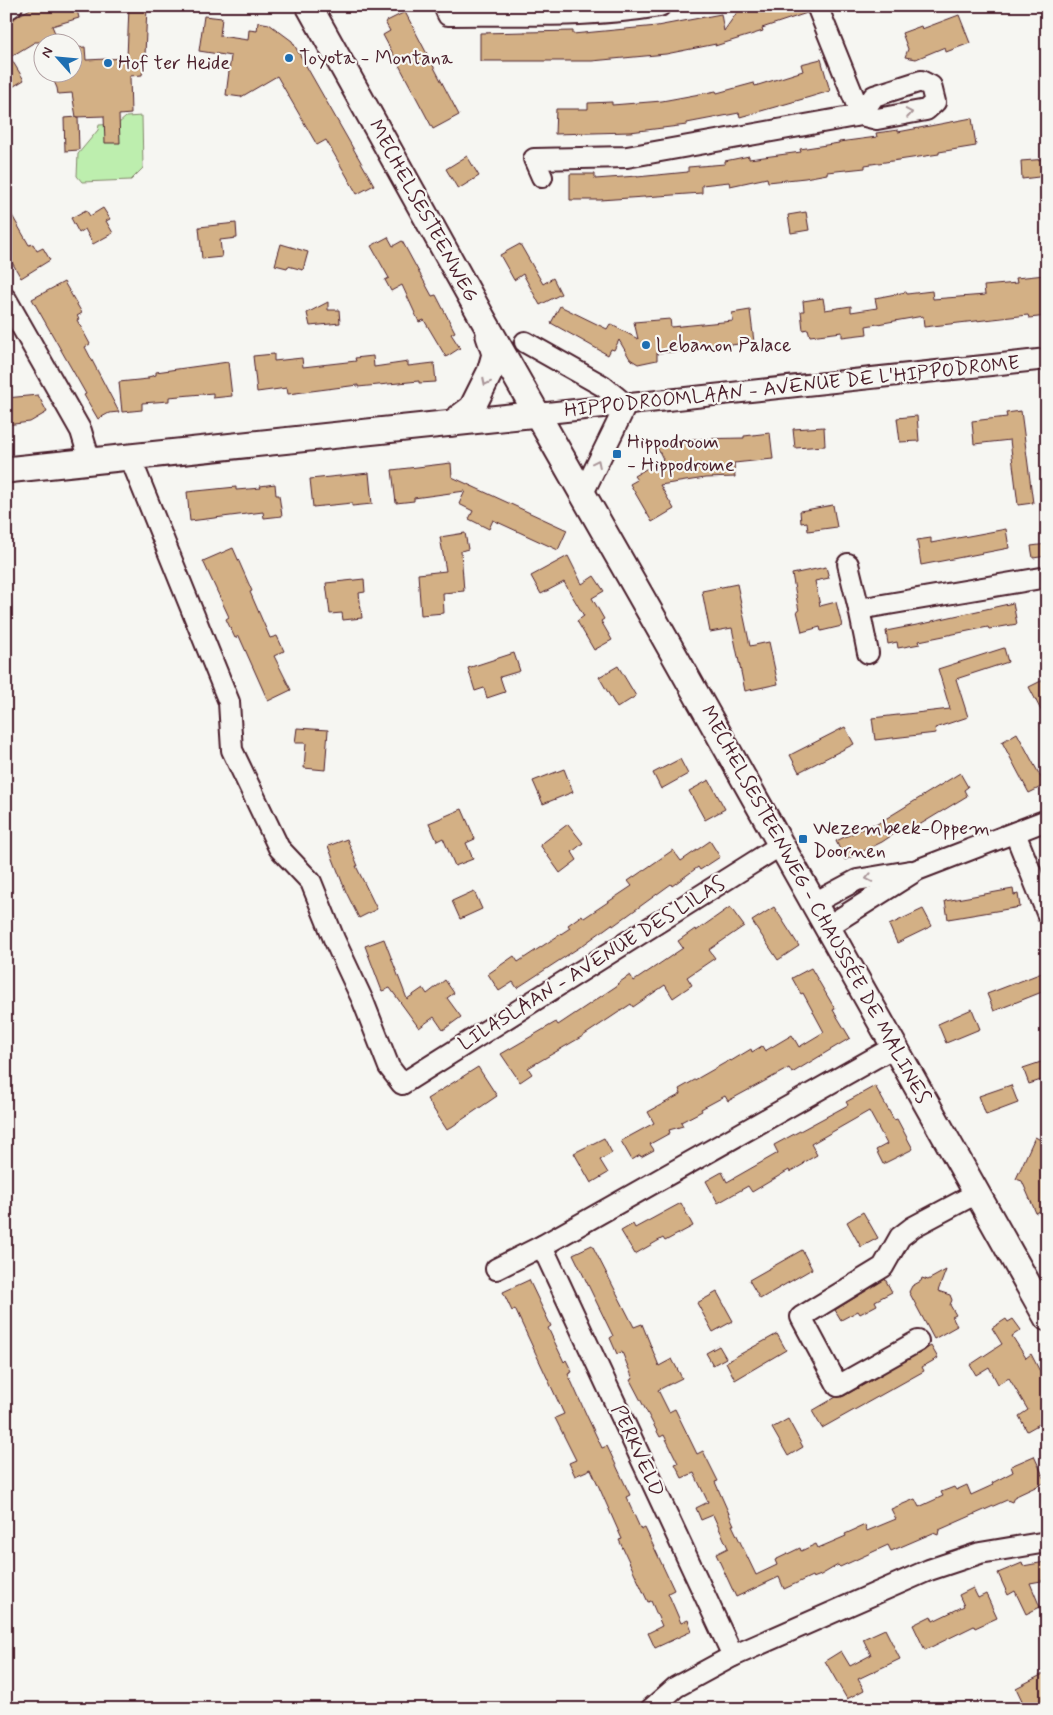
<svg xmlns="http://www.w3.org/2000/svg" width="1053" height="1715" viewBox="0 0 1053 1715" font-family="Mynerve,sans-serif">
<rect width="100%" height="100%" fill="#f6f6f2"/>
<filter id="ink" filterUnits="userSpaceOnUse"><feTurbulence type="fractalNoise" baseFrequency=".02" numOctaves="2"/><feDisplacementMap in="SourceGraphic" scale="10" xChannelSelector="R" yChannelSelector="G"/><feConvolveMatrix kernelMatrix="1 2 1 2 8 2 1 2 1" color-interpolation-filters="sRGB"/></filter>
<g filter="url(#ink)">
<!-- green -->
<polygon fill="#bdeeae" stroke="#84866c" points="142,116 143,168 131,180 82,182 77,176 78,154 98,130 99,125 118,124 126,117"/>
<!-- building -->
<g fill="#d3b085" stroke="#4a1f2b">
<polygon points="36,6 76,6 79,18 52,26 59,42 35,42 10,57 24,80 6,91 6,22"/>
<polygon points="129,6 147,6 145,56 142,75 130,76 131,114 119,115 120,143 105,143 104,116 76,117 72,93 58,94 57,88 50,72 72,72 72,48 85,47 86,60 127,58"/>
<polygon points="744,6 805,6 807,13 762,28 763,31 715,46 716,44 666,54 592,61 480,61 480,33 573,31 573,34 657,26 721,14 724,31 740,8"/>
<polygon points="405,12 459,115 433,129 383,35 390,31 385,22"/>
<polygon points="959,15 970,43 946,52 945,47 916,59 905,57 908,49 902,33 921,26 922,29"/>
<polygon points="204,16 222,18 220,36 248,40 249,30 257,31 258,22 269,24 292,41 374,185 357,194 326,140 317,145 277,76 241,97 226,95 231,56 199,51"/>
<polygon points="821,59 830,91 810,97 740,117 739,113 687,123 687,125 630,132 555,134 556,109 588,109 588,103 612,102 612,105 662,101 716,91 717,93 754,83 755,86 803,71 801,64"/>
<polygon points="78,117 79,150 65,151 64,118"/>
<polygon points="972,118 976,146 939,152 939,154 865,165 865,168 827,172 827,174 805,178 768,182 767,178 730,186 729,182 702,185 702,193 600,200 570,200 570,174 595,174 595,179 637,176 637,177 688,172 688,167 725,164 725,161 749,156 749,159 801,152 800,149 839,143 839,142 877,137 876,133 898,130 898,132"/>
<polygon points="467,156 479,176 458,189 446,169"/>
<polygon points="1047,159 1047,176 1022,179 1021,161"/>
<polygon points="6,205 29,245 33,244 37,251 43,248 50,260 21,278 6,252"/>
<polygon points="103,208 110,219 106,221 113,233 93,244 85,229 79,233 71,218 86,210 90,216"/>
<polygon points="806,212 809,230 791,233 788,215"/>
<polygon points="236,223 237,238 220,240 222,257 202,259 199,227"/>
<polygon points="388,237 393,246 402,241 432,296 436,295 455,332 451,334 460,348 446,357 424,320 419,322 402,285 391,291 385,280 389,278 371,246"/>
<polygon points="281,244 308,252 303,270 288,266 287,268 275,265"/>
<polygon points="520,244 543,284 553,278 561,294 540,305 523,274 514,280 500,255"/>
<polygon points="1045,275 1047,316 1029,318 1028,315 924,327 923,316 866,326 867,334 842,337 842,332 810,336 808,329 803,330 801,311 804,311 803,301 823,298 825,310 851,306 851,312 877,308 875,298 906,292 907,294 932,291 933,299 985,295 984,286 1017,283 1016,278"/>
<polygon points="64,282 82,313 77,316 79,319 77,320 90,344 85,347 119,412 109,413 98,419 84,395 86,394 32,299"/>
<polygon points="328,302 328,310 339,310 340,323 310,326 307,313"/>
<polygon points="560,306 607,329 610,324 638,339 634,322 670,319 671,327 733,321 732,313 750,310 754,342 686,351 657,353 657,360 638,364 630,359 619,340 614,350 611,349 608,355 551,323"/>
<polygon points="274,354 274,361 302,358 303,367 356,361 355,358 373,356 374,367 408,362 408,366 434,363 436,382 419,383 419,381 358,387 358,385 288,394 287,388 257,392 253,356"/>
<polygon points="228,362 232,396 213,398 213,393 169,397 169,401 142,403 142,410 122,412 119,382 148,379 148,377 156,375 156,372"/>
<polygon points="38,395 47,412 30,422 6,425 6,398"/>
<polygon points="1021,411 1033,503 1018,505 1010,440 974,444 972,421 1007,417 1006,413"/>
<polygon points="917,416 919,441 900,442 897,418"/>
<polygon points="824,427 825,446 795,448 793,429"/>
<polygon points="770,433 773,459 734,463 735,477 705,478 660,485 674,509 652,522 630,484 637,480 634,476 663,459 656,445 688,439 744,438 744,436"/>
<polygon points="451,463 452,477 567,530 558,550 493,520 489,529 469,519 473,511 459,504 465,491 414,498 414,501 396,503 392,470"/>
<polygon points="369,473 372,504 352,506 352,503 313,507 310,479"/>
<polygon points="275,484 276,495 279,495 282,516 264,518 263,512 190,521 187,492 236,487 236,490 261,488 260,486"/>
<polygon points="833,505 837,527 808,531 807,522 801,523 800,511"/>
<polygon points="1006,529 1009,548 921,565 917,540 931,538 931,543"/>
<polygon points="465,533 468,549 461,551 464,591 443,593 444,613 421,615 418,574 446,571 440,537"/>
<polygon points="1047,544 1047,556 1033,558 1031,546"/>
<polygon points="233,548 252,591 250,592 270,638 277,636 284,651 274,656 291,690 268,701 239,636 235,638 226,619 229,617 203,561"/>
<polygon points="568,556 582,584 594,576 604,591 592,598 604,619 601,621 612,640 594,650 577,621 584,616 564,582 541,594 531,576"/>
<polygon points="826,567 829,578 815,581 820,606 836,602 842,626 821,631 820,627 802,632 797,611 799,611 792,574"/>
<polygon points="364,579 365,592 359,593 362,618 343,620 342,613 330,614 326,583"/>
<polygon points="737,584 750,646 769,642 778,684 745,691 732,628 710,632 702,591"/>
<polygon points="1013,603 1017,624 989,629 988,627 919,641 920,644 898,648 897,642 888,644 886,631 932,622 932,621"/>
<polygon points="1004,648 1008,662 956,679 968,717 935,728 936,733 875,740 872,718 950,709 938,669"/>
<polygon points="514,653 520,671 500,677 505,692 487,698 484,688 475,691 468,668"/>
<polygon points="618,666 636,696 617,708 599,677"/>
<polygon points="1047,678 1047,722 1029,687"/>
<polygon points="845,727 854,744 799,772 790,755"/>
<polygon points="297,728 328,730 325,770 304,768 306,743 295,743"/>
<polygon points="1017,733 1045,785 1029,793 1002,742"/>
<polygon points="680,759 688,774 661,789 653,773"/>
<polygon points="564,769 573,792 543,804 533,781"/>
<polygon points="960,773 968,787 964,790 967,796 906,833 903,828 882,842 845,860 836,841 873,824 874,826"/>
<polygon points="709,780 725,809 705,820 689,791"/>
<polygon points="462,809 475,839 466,843 473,859 455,866 443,838 437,841 429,823"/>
<polygon points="568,824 583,843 572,852 577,860 560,873 540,845"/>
<polygon points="347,839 358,866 356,866 377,909 359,918 346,892 328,846"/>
<polygon points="710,841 720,857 700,870 698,867 672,886 671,884 613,926 612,924 583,945 517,988 513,982 499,991 488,974 514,956 518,962 570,928 568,925 582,915 584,918 632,886 628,881 673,850 681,861"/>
<polygon points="1013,889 1014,895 1018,894 1020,907 948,919 945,901"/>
<polygon points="474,891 482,909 460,919 452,901"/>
<polygon points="730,907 744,926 709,950 715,958 687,977 692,985 673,998 665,985 633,1007 631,1004 583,1036 528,1068 532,1074 520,1082 501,1054 556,1022 558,1025 618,985 617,984 630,975 634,981 683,948 678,941 695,929 696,931"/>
<polygon points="774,907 799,946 778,960 752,921"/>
<polygon points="923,909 932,926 897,943 889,925"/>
<polygon points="384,939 407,999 423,988 427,994 445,980 454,993 447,998 461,1017 443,1030 434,1017 419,1028 390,988 382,991 365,946"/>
<polygon points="811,968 835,1009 833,1010 850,1038 792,1073 789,1068 728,1101 725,1096 701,1109 702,1111 681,1122 683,1126 669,1130 670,1133 650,1144 654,1150 641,1157 640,1155 632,1160 621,1141 654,1123 648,1112 681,1094 679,1089 730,1060 731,1061 751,1049 752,1052 762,1046 765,1051 792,1035 799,1047 824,1032 803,993 801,994 792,978"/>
<polygon points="1047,971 1047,990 994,1011 987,994"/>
<polygon points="972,1009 980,1029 946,1043 938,1024"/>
<polygon points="1047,1060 1047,1078 1029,1084 1023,1068"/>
<polygon points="478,1067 497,1096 447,1130 427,1099"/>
<polygon points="1011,1085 1018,1103 986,1115 979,1096"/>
<polygon points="875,1086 894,1120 897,1119 913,1149 883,1164 876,1150 887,1144 869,1111 811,1144 817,1155 803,1163 804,1164 790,1172 789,1170 752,1192 748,1186 718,1203 706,1181 722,1172 727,1182 778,1153 774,1145 848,1105 846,1102"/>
<polygon points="1035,1137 1041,1140 1047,1138 1047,1165 1043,1171 1047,1181 1047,1208 1036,1213 1022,1181 1016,1179"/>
<polygon points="604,1138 612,1153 600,1160 608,1173 591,1183 574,1153"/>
<polygon points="681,1203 693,1226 665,1241 663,1238 635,1254 621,1231 633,1224 635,1228"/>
<polygon points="863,1212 878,1238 861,1247 847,1222"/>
<polygon points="592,1245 634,1327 642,1324 659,1366 672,1359 682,1378 658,1390 669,1412 675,1409 697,1454 703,1451 718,1481 715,1482 734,1525 732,1525 756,1575 777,1565 775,1560 800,1548 801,1551 816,1544 818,1548 846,1536 845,1534 865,1525 867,1531 896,1519 891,1509 915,1499 919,1507 943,1496 941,1492 954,1487 956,1490 967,1485 971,1495 993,1485 992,1483 1013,1472 1011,1466 1034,1456 1046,1482 1014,1497 1012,1502 1007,1500 939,1530 938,1535 933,1533 891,1551 888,1545 840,1567 838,1565 821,1575 813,1578 812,1576 784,1589 779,1577 736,1597 716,1554 728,1548 713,1515 701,1520 696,1508 708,1502 694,1473 682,1478 675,1464 678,1463 664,1435 660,1437 630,1380 633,1379 622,1352 617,1354 610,1338 613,1336 573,1254"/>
<polygon points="802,1250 812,1269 760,1299 749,1280"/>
<polygon points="946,1270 938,1291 950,1295 952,1300 950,1305 956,1315 952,1317 957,1326 934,1339 909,1292 912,1286 921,1281 922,1278 928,1280"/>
<polygon points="885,1279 892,1292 875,1301 877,1305 860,1314 858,1311 841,1320 835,1310"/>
<polygon points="529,1280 551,1326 548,1328 564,1362 566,1360 572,1372 568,1374 586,1414 602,1448 607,1446 630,1495 626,1497 641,1530 645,1528 674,1590 668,1593 681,1623 688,1620 692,1631 655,1648 648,1633 662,1626 651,1601 648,1602 619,1540 622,1539 591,1469 575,1476 569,1463 576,1460 555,1418 564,1414 515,1309 512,1311 503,1292"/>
<polygon points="717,1292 733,1321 713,1332 697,1303"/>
<polygon points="1006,1319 1008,1322 1013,1319 1021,1330 1012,1336 1026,1358 1031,1354 1047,1385 1047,1415 1041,1418 1043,1422 1027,1431 1019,1416 1028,1410 1009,1378 998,1384 989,1367 976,1375 970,1365 1002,1344 992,1328"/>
<polygon points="777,1334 786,1350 735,1380 726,1362"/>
<polygon points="719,1346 726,1358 713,1365 706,1353"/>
<polygon points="931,1346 938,1358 922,1367 924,1371 822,1428 812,1411 836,1397 844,1396"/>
<polygon points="788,1419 803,1447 788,1456 772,1428"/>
<polygon points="1045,1562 1047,1580 1030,1583 1040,1607 1026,1614 1015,1591 1008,1595 998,1573 1022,1563 1023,1566"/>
<polygon points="973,1588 978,1598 986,1594 997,1618 975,1628 974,1626 925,1650 913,1625 931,1616 933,1621 964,1606 959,1595"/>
<polygon points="885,1629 900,1659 858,1679 864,1690 847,1699 825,1661 841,1651 850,1666 871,1655 863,1639"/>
<polygon points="1047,1672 1047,1709 1026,1709 1016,1688"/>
</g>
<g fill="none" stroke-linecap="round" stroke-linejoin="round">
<defs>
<g id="minor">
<path d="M 444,6 L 448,15 C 518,14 591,18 660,6"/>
<polyline points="817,6 861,115"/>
<polyline points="6,10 12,6"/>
<polyline points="542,177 534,159 627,157 861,115 877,119 926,110 935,102 931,86 921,81 874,96 861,115"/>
<polyline points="6,299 81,431 90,461"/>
<polyline points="525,342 603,386 626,405"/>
<polyline points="538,414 1047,359"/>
<polyline points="130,457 229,702 232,750 279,848 311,882 334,939 363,1001 389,1067 402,1084 781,845"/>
<polyline points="583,493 626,405"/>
<polyline points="848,564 859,609 868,653"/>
<polyline points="859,609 1047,577"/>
<polyline points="1015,833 1047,913"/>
<polyline points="814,903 857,880 910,871"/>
<polyline points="827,927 917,870 1047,820"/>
<polyline points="542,1246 733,1656"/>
<polyline points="496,1269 542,1246 894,1047"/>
<polyline points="918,1341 838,1386 801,1317 883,1267 900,1237 913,1227 977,1193"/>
<polyline points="651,1709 676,1687 733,1656 929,1570 980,1553 1047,1542"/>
</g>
<g id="major">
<polyline points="309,6 483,319 663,635 1047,1318"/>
<polyline points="452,423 472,408 490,372 495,354 489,336"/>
<polyline points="6,470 538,414"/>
</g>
</defs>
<!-- minor casing -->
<use href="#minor" stroke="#4a1f2b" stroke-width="24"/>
<!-- major casing -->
<use href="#major" stroke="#4a1f2b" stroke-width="29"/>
<!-- minor -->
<use href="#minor" stroke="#f6f6f2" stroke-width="20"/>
<!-- major -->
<use href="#major" stroke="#f6f6f2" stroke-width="25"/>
</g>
<!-- one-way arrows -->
<defs><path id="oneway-chevron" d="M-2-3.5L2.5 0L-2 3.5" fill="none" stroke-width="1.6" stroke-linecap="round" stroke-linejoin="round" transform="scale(1.25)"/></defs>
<g stroke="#a99598">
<use href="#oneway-chevron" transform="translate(909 113) rotate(-10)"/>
<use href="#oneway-chevron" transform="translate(486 382) rotate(116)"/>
<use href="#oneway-chevron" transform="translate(597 463) rotate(-64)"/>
<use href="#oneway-chevron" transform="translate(869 878) rotate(169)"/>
</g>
</g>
<!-- markers -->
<g fill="#1f6fb2" stroke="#f6f6f2" stroke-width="2">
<circle cx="289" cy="58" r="5"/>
<circle cx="108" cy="63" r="5"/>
<circle cx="646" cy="345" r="5"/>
<rect x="612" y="449" width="10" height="10" rx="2.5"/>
<rect x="798" y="834" width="10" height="10" rx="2.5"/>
</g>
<g text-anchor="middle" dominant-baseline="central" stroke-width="4.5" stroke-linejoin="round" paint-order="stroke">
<!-- poi labels -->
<g font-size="20" fill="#4a1f2b" stroke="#f6f6f2" text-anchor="start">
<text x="299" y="58">Toyota - Montana</text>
<text x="118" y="63">Hof ter Heide</text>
<text x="656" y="345">Lebanon Palace</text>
<text x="627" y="442">Hippodroom<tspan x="627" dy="23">- Hippodrome</tspan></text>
<text x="813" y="828">Wezembeek-Oppem<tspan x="813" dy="23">Doornen</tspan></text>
</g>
<!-- street labels -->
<g font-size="20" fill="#4a1f2b" stroke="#f6f6f2">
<text transform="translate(423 211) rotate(61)">MECHELSESTEENWEG</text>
<text transform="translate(792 387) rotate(-6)">HIPPODROOMLAAN - AVENUE DE L'HIPPODROME</text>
<text transform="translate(815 905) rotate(61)">MECHELSESTEENWEG - CHAUSSÉE DE MALINES</text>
<text transform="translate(592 964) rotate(-32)">LILASLAAN - AVENUE DES LILAS</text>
<text transform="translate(637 1451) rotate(65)">PERKVELD</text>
</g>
</g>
<!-- margin -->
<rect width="1053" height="1715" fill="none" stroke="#f6f6f2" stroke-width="25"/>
<rect x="12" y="12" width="1028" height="1690" fill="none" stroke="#4a1f2b" stroke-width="2" filter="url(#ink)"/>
<!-- north arrow -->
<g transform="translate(58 58) rotate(297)"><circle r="24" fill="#f6f6f2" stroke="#b1a0a2"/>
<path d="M0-4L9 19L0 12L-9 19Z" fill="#1f6fb2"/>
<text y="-8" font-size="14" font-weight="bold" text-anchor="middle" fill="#4a1f2b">N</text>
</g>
</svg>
